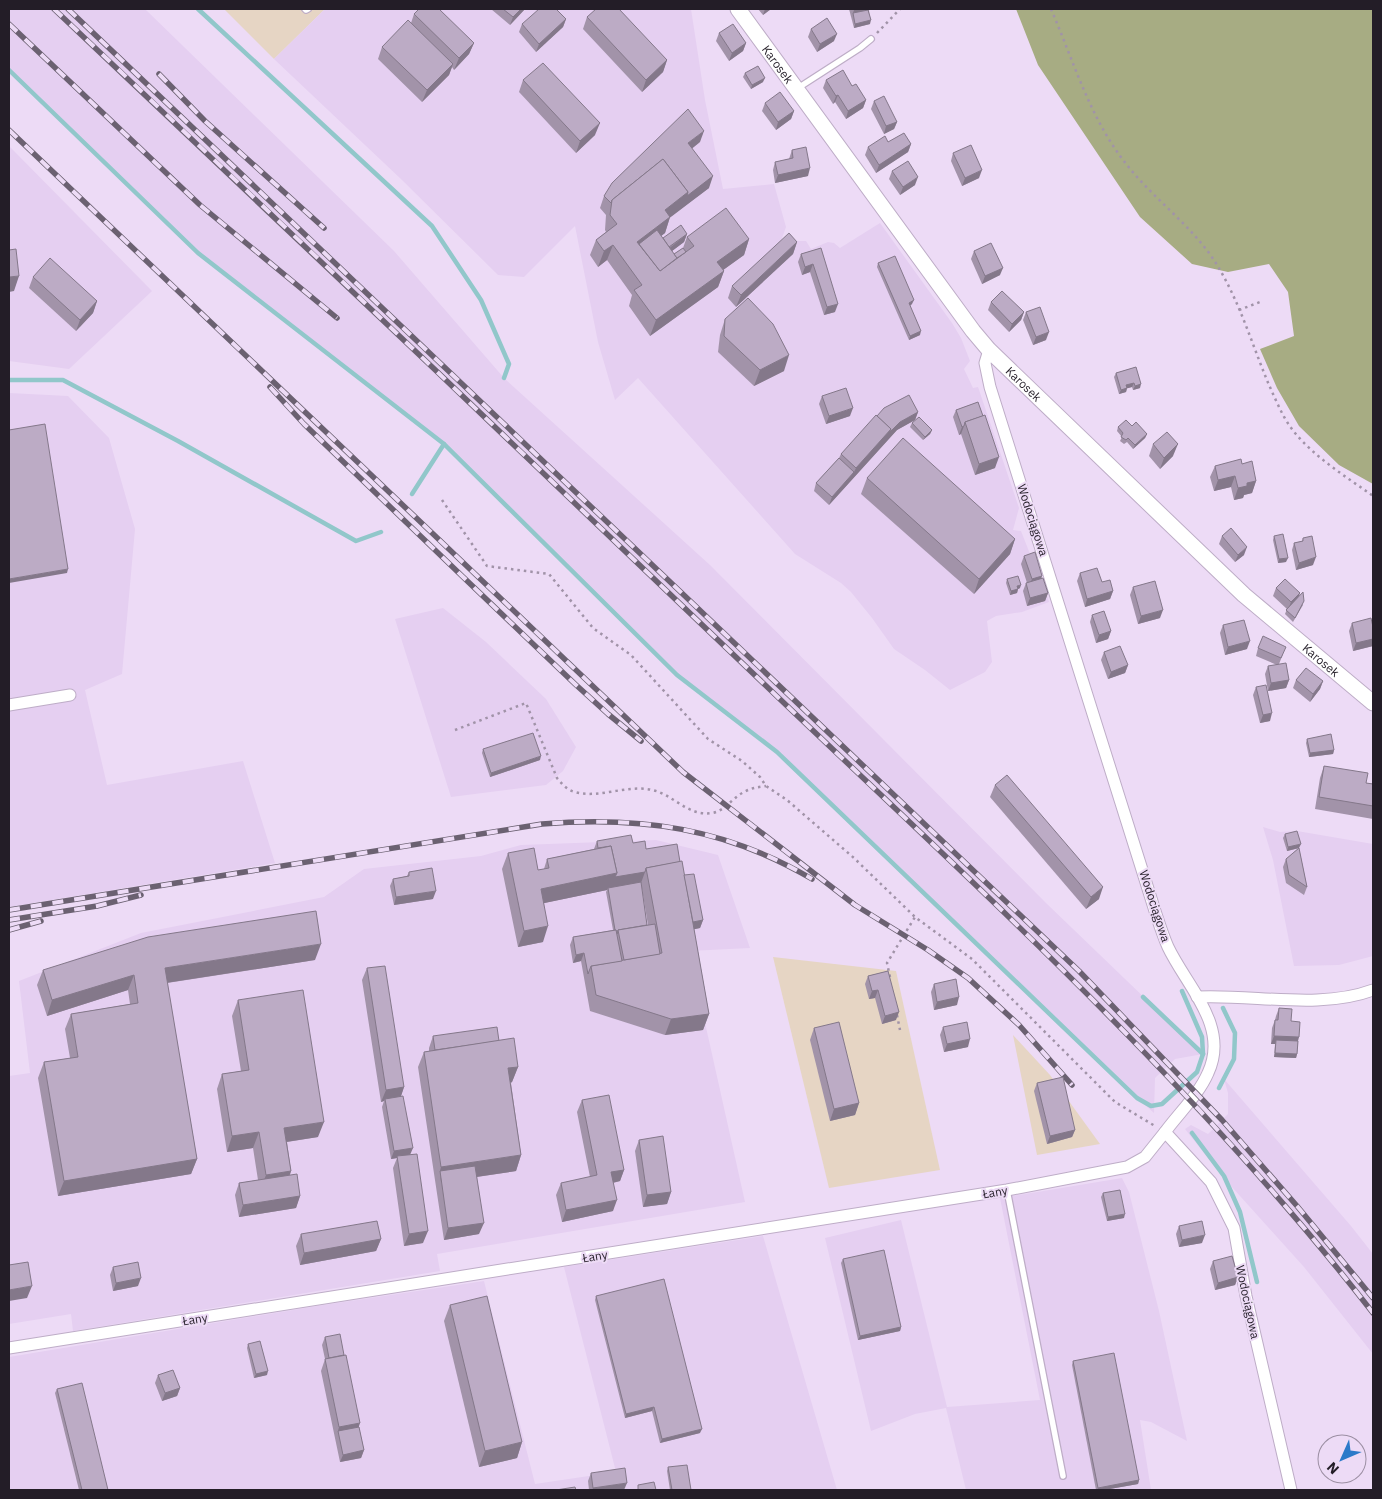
<svg xmlns="http://www.w3.org/2000/svg" width="1382" height="1499" viewBox="0 0 1382 1499" font-family="'IBM Plex Sans',sans-serif">
<rect width="100%" height="100%" fill="#eddbf6"/>
<!-- commercial -->
<g fill="#e6d5c4">
<polygon points="224,9 325,9 274,59"/>
<polygon points="773,957 896,971 940,1170 829,1188"/>
<polygon points="1013,1035 1050,1075 1100,1144 1037,1155"/>
</g>
<!-- built -->
<g fill="#e5cff1">
<polygon points="9,9 145,9 394,251 504,378 710,565 1046,903 1203,1054 1175,1059 1155,1078 1154,1113 1128,1090 777,752 677,675 444,444 198,253 9,70"/>
<polygon points="325,9 691,9 705,100 723,189 774,184 786,227 781,241 806,241 811,249 828,242 834,243 840,248 880,223 952,323 961,338 970,361 964,369 973,388 978,387 1019,508 1013,530 1021,531 1030,554 1033,553 1049,602 1022,612 996,616 987,621 992,662 985,672 950,690 925,670 894,649 872,618 851,592 841,583 795,554 638,378 615,400 598,342 575,226 524,277 498,275 402,180 274,59"/>
<polygon points="9,146 152,291 69,369 9,361"/>
<polygon points="9,393 68,396 109,438 135,529 122,674 85,690 107,785 243,761 275,863 9,907"/>
<polygon points="443,608 486,642 546,699 576,747 563,771 546,785 451,797 395,619"/>
<polygon points="1263,827 1280,832 1297,831 1373,844 1373,956 1339,965 1294,966 1273,860"/>
<polygon points="656,840 718,855 750,948 689,951 745,1202 437,1254 440,1271 73,1331 71,1314 9,1324 9,1076 30,1073 19,981 141,933 324,897 364,869 481,856 521,845"/>
<polygon points="1224,1079 1351,1226 1373,1254 1373,1354 1304,1267 1222,1176 1185,1129 1191,1125 1208,1134 1228,1114 1228,1093"/>
<polygon points="1122,1178 1129,1192 1159,1311 1187,1441 1151,1422 1140,1420 1151,1490 966,1490 946,1408 915,1414 871,1431 825,1238 901,1220 947,1407 1040,1400 1000,1198"/>
<polygon points="763,1236 837,1490 9,1490 9,1357 317,1306 484,1281 535,1484 616,1472 564,1267"/>
</g>
<!-- forest -->
<polygon fill="#a7ac83" points="1016,9 1373,9 1373,484 1339,465 1299,426 1277,388 1260,349 1294,336 1288,292 1269,264 1228,272 1192,264 1140,217 1038,65"/>
<g fill="none" stroke-linecap="round" stroke-linejoin="round">
<!-- stream -->
<g stroke="#91c7ca" stroke-width="4.5">
<polyline points="198,9 432,226 481,300 509,364 504,378"/>
<polyline points="9,70 198,253 444,444 677,675 777,752 1137,1098 1151,1106 1162,1104 1197,1072 1203,1054 1202,1037 1182,991"/>
<polyline points="9,380 63,380 178,441 356,541 381,532"/>
<polyline points="412,494 444,444"/>
<polyline points="1143,997 1203,1054"/>
<polyline points="1219,1088 1234,1059 1235,1033 1223,1008"/>
<polyline points="1192,1133 1224,1176 1240,1212 1257,1282"/>
</g>
<defs>
<g id="service">
<polyline points="305,9 306,10 308,9"/>
<polyline points="798,88 860,48 871,39"/>
<polyline points="1007,1190 1063,1476"/>
</g>
<g id="minor">
<path d="M 989,350 L 985,363 L 990,387 L 1155,911 C 1159,923 1163,936 1168,947 C 1187,987 1230,1026 1208,1073 C 1199,1094 1179,1113 1165,1132 L 1211,1182 L 1234,1228 L 1246,1296 L 1291,1490"/>
<polyline points="9,705 70,695"/>
<path d="M 1197,997 C 1254,994 1319,1010 1373,990"/>
<polyline points="9,1348 1007,1190 1127,1167 1145,1157 1165,1132"/>
</g>
<g id="tertiary">
<path id="s1" d="M 738,9 L 973,331 L 989,350 L 1244,595 L 1373,703"/>
</g>
</defs>
<!-- service casing -->
<use href="#service" stroke="#beadc7" stroke-width="8"/>
<!-- minor casing -->
<use href="#minor" stroke="#beadc7" stroke-width="13"/>
<!-- tertiary casing -->
<use href="#tertiary" stroke="#beadc7" stroke-width="17"/>
<!-- path -->
<g stroke="#a193a8" stroke-width="2.5" stroke-dasharray="2.5 4" stroke-linecap="butt">
<path d="M 1051,9 C 1074,62 1090,119 1127,165 C 1156,202 1197,229 1220,270 C 1241,306 1253,347 1269,385 C 1275,398 1281,413 1289,425 C 1310,455 1344,475 1373,496"/>
<polyline points="877,33 900,9"/>
<polyline points="1239,310 1260,302"/>
<polyline points="442,500 487,566 549,574 593,628 631,655 708,739 742,761 760,777 766,786 787,800 854,858 915,917 972,959 1115,1102 1155,1126"/>
<path d="M 455,730 L 526,703 L 557,778 C 562,784 567,790 575,792 C 599,799 627,784 652,790 C 673,794 688,817 712,813 C 725,811 732,798 744,792 C 751,788 758,787 766,786"/>
<polyline points="890,977 887,963 915,917"/>
<polyline points="897,1015 900,1030"/>
</g>
<!-- service -->
<use href="#service" stroke="#fff" stroke-width="5.5"/>
<!-- minor -->
<use href="#minor" stroke="#fff" stroke-width="11"/>
<!-- tertiary -->
<use href="#tertiary" stroke="#fff" stroke-width="15"/>
<defs>
<g id="rail">
<path d="M 54,9 C 299,239 541,471 784,703 C 989,898 1199,1089 1373,1313"/>
<polyline points="68,9 1079,971 1222,1120 1297,1206 1373,1298"/>
<polyline points="9,24 200,205 337,318"/>
<polyline points="159,74 205,121 324,228"/>
<polyline points="9,130 683,772 855,905 928,950 968,978 1019,1025 1072,1085"/>
<polyline points="270,387 304,424 461,575 575,684 608,714 641,741"/>
<path d="M 9,910 L 542,824 C 641,816 726,828 812,879"/>
<polyline points="9,920 97,906 141,895"/>
<polyline points="9,930 41,921"/>
</g>
</defs>
<!-- rail casing -->
<use href="#rail" stroke="#6b6171" stroke-width="5.5"/>
<!-- rail -->
<use href="#rail" stroke="#eddbf6" stroke-width="4" stroke-dasharray="11" stroke-linecap="butt"/>
</g>
<!-- wall -->
<g fill="#a293a9" fill-rule="evenodd">
<polygon points="491,9 525,9 510,25"/>
<polygon points="758,9 771,9 763,15"/>
<polygon points="849,9 869,9 870,24 854,28"/>
<polygon points="414,14 474,43 469,54 454,70 452,67 449,75 422,102 378,59 382,47 411,23"/>
<polygon points="587,17 667,60 663,72 642,92 583,29"/>
<polygon points="566,19 563,27 536,52 519,32 522,24"/>
<polygon points="811,29 834,41 817,52 808,37"/>
<polygon points="719,33 746,43 743,51 729,61 716,41"/>
<polygon points="745,73 763,82 751,89 743,77"/>
<polygon points="523,80 595,135 576,153 519,92"/>
<polygon points="826,80 852,86 866,100 863,108 846,119 835,102 833,104 823,88"/>
<polygon points="874,101 897,122 894,129 884,134 871,109"/>
<polygon points="765,103 794,111 791,119 776,130 762,111"/>
<polygon points="700,142 692,148 709,188 670,217 665,233 661,236 663,238 687,234 684,242 672,251 674,254 683,248 687,237 749,239 744,255 723,270 724,271 718,287 650,336 629,306 632,295 607,260 598,267 590,255 596,240 606,232 605,230 606,215 600,208 604,196"/>
<polygon points="911,144 908,152 876,173 865,155 868,147"/>
<polygon points="792,150 808,176 775,183 773,170 775,162 789,159"/>
<polygon points="953,153 979,178 962,186 951,161"/>
<polygon points="892,171 915,185 900,195 889,179"/>
<polygon points="797,242 793,254 736,307 728,298 732,286"/>
<polygon points="821,248 835,312 824,315 810,272 802,275 798,262 801,254"/>
<polygon points="974,251 1000,275 982,284 971,259"/>
<polygon points="878,263 912,304 910,306 920,335 909,340 877,267"/>
<polygon points="33,277 97,301 93,313 76,331 29,288"/>
<polygon points="991,302 1024,312 1021,320 1009,332 988,310"/>
<polygon points="1026,312 1046,340 1033,345 1023,320"/>
<polygon points="725,319 784,371 754,386 718,352 720,335"/>
<polygon points="1136,367 1140,388 1133,390 1132,387 1127,388 1126,392 1119,394 1114,377 1116,373"/>
<polygon points="822,396 850,416 826,424 819,404"/>
<polygon points="978,402 995,468 975,475 961,434 959,435 953,417 956,410"/>
<polygon points="918,412 915,420 897,430 829,505 814,491 816,483 839,458 841,454"/>
<polygon points="912,423 932,430 930,434 923,440 910,427"/>
<polygon points="1132,426 1147,434 1145,438 1133,449 1127,442 1124,444 1120,441 1122,437 1117,431 1118,427"/>
<polygon points="1153,444 1173,456 1160,469 1149,456"/>
<polygon points="1242,464 1256,481 1252,493 1244,495 1243,498 1234,500 1231,487 1214,491 1210,477 1215,466"/>
<polygon points="867,478 1015,539 1010,554 974,594 861,494"/>
<polygon points="1222,536 1244,555 1235,562 1219,544"/>
<polygon points="1274,536 1286,562 1278,563 1273,540"/>
<polygon points="1303,538 1313,565 1296,570 1292,550 1294,543 1302,541"/>
<polygon points="1024,556 1041,578 1048,593 1045,601 1027,606 1023,591 1026,583 1027,583 1021,564"/>
<polygon points="1080,573 1102,582 1113,591 1110,599 1085,607 1077,581"/>
<polygon points="1007,579 1020,588 1018,589 1017,593 1010,595 1006,583"/>
<polygon points="1133,587 1160,618 1138,624 1130,595"/>
<polygon points="1276,588 1300,593 1298,597 1303,605 1293,622 1285,614 1287,609 1273,596"/>
<polygon points="1092,615 1111,631 1108,639 1096,643 1090,622"/>
<polygon points="1352,623 1373,627 1373,646 1353,651 1349,631"/>
<polygon points="1223,625 1247,649 1225,655 1220,633"/>
<polygon points="1258,648 1283,654 1279,664 1289,680 1286,688 1268,691 1265,674 1268,666 1277,665 1256,656"/>
<polygon points="1104,652 1128,665 1125,673 1108,679 1101,660"/>
<polygon points="1296,680 1323,681 1320,689 1310,702 1293,688"/>
<polygon points="1256,687 1270,721 1260,723 1253,695"/>
<polygon points="1307,739 1334,750 1333,754 1309,757 1306,743"/>
<polygon points="483,749 540,760 490,777 482,753"/>
<polygon points="1324,766 1366,783 1373,784 1373,819 1315,809 1320,778"/>
<polygon points="995,785 1099,899 1086,909 990,797"/>
<polygon points="1285,834 1299,848 1307,887 1304,895 1286,883 1283,867 1286,859 1299,848 1287,851 1283,838"/>
<path d="M 597,841 L 633,843 L 646,849 L 680,862 L 684,875 L 703,920 L 700,928 L 694,929 L 709,1014 L 703,1030 L 665,1035 L 590,1011 L 581,961 L 573,963 L 570,945 L 573,937 L 613,930 L 606,892 L 607,890 L 544,903 L 543,942 L 518,947 L 502,869 L 508,853 L 538,870 L 544,869 L 547,859 L 594,849 ZM 641,883 L 648,925 L 647,925 Z"/>
<polygon points="409,872 433,899 394,905 390,886 393,879 407,876"/>
<polygon points="315,960 167,983 197,1159 191,1174 58,1196 38,1078 44,1062 70,1058 65,1029 71,1014 130,1004 128,990 47,1016 37,985 43,970"/>
<polygon points="367,968 404,1087 401,1096 423,1243 404,1246 393,1168 397,1158 391,1159 382,1107 384,1101 381,1102 362,980"/>
<polygon points="888,971 896,1020 882,1024 875,998 869,999 865,984 868,976"/>
<polygon points="934,984 957,1005 934,1010 931,992"/>
<polygon points="238,1000 318,1137 287,1142 291,1171 290,1175 300,1196 296,1208 239,1217 235,1195 239,1183 258,1180 253,1148 227,1152 217,1089 222,1074 241,1071 232,1016"/>
<polygon points="1279,1008 1291,1021 1298,1041 1297,1054 1296,1058 1274,1057 1275,1044 1271,1044 1272,1028 1275,1020 1276,1016"/>
<polygon points="943,1027 968,1047 944,1052 940,1035"/>
<polygon points="814,1028 859,1103 855,1115 830,1121 810,1040"/>
<polygon points="433,1036 499,1041 518,1067 512,1082 511,1083 521,1155 516,1171 477,1177 479,1234 444,1240 418,1067 424,1052 429,1051 429,1048"/>
<polygon points="1037,1083 1075,1130 1072,1137 1047,1144 1034,1091"/>
<polygon points="582,1100 624,1170 620,1181 613,1183 613,1211 562,1222 556,1195 561,1183 590,1177 577,1112"/>
<polygon points="639,1140 671,1192 667,1204 643,1207 635,1151"/>
<polygon points="1103,1193 1124,1218 1107,1221 1101,1197"/>
<polygon points="1179,1226 1202,1243 1179,1247 1176,1234"/>
<polygon points="301,1234 381,1239 376,1251 300,1265 296,1246"/>
<polygon points="843,1259 901,1327 900,1331 858,1340 841,1263"/>
<polygon points="1213,1261 1238,1277 1235,1285 1215,1290 1210,1269"/>
<polygon points="113,1267 138,1286 113,1291 110,1275"/>
<polygon points="596,1296 700,1433 660,1443 652,1411 625,1418 595,1300"/>
<polygon points="450,1305 522,1442 517,1458 479,1467 444,1321"/>
<polygon points="325,1337 359,1427 364,1450 361,1458 340,1462 321,1371 325,1359 322,1345"/>
<polygon points="248,1344 267,1375 254,1378 247,1348"/>
<polygon points="1073,1361 1139,1480 1138,1484 1104,1490 1096,1490 1072,1365"/>
<polygon points="158,1375 180,1388 177,1396 162,1401 155,1383"/>
<polygon points="57,1389 108,1490 79,1490 55,1393"/>
<polygon points="668,1467 691,1490 670,1490 667,1471"/>
<polygon points="591,1473 624,1490 589,1490 588,1481"/>
</g>
<!-- shaded-wall -->
<g fill="#84788a">
<polygon points="521,9 525,9 510,25 513,17"/>
<polygon points="765,9 771,9 763,15"/>
<polygon points="857,9 869,9 867,14 853,13 854,10"/>
<polygon points="566,19 563,27 536,52 539,44"/>
<polygon points="871,20 870,24 854,28 855,24"/>
<polygon points="837,34 834,41 817,52 820,44"/>
<polygon points="474,43 469,54 454,70 459,58"/>
<polygon points="746,43 743,51 729,61 732,53"/>
<polygon points="667,60 663,72 642,92 646,80"/>
<polygon points="453,64 449,75 422,102 427,90"/>
<polygon points="765,78 763,82 751,89 752,85"/>
<polygon points="838,95 835,102 833,104 836,96"/>
<polygon points="866,100 863,108 846,119 848,111"/>
<polygon points="794,111 791,119 776,130 778,122"/>
<polygon points="897,122 894,129 884,134 886,126"/>
<polygon points="600,123 595,135 576,153 580,141"/>
<polygon points="704,131 700,142 684,155 688,143"/>
<polygon points="911,144 908,152 876,173 879,165"/>
<polygon points="810,168 808,176 775,183 778,175"/>
<polygon points="982,170 979,178 962,186 965,178"/>
<polygon points="713,176 709,188 659,226 665,210 688,192"/>
<polygon points="918,177 915,185 900,195 903,187"/>
<polygon points="670,217 665,233 640,252 637,242"/>
<polygon points="687,234 684,242 664,257 667,250"/>
<polygon points="749,239 744,255 712,278 717,262"/>
<polygon points="797,242 793,254 736,307 741,295"/>
<polygon points="613,245 607,260 598,267 604,251"/>
<polygon points="813,264 810,272 802,275 805,267"/>
<polygon points="1003,268 1000,275 982,284 985,276"/>
<polygon points="724,271 718,287 650,336 656,320"/>
<polygon points="19,276 14,291 9,292 9,277"/>
<polygon points="914,300 912,304 907,307 909,303"/>
<polygon points="97,301 93,313 76,331 80,320"/>
<polygon points="838,304 835,312 824,315 827,307"/>
<polygon points="1024,312 1021,320 1009,332 1012,324"/>
<polygon points="921,331 920,335 909,340 910,336"/>
<polygon points="1049,332 1046,340 1033,345 1036,337"/>
<polygon points="789,355 784,371 754,386 760,370"/>
<polygon points="1134,383 1132,387 1125,389 1126,385"/>
<polygon points="1141,384 1140,388 1133,390 1135,386"/>
<polygon points="1127,388 1126,392 1119,394 1121,390"/>
<polygon points="853,408 850,416 826,424 829,416"/>
<polygon points="918,412 915,420 897,430 829,505 832,497 854,472 856,468 891,429 900,422"/>
<polygon points="964,426 961,434 959,435 962,427"/>
<polygon points="932,430 930,434 923,440 925,437"/>
<polygon points="1147,434 1145,438 1133,449 1135,445"/>
<polygon points="1178,444 1173,456 1160,469 1164,458"/>
<polygon points="999,457 995,468 975,475 979,464"/>
<polygon points="1235,476 1231,487 1214,491 1218,480"/>
<polygon points="1256,481 1252,493 1244,495 1243,498 1234,500 1238,488 1247,483"/>
<polygon points="1015,539 1010,554 974,594 979,579"/>
<polygon points="1247,547 1244,555 1235,562 1238,555"/>
<polygon points="1316,557 1313,565 1296,570 1299,563"/>
<polygon points="1288,558 1286,562 1278,563 1279,559"/>
<polygon points="68,569 67,573 9,583 9,579"/>
<polygon points="1042,576 1040,584 1029,587 1032,579"/>
<polygon points="1021,585 1020,588 1018,589 1017,593 1010,595 1011,591 1017,586"/>
<polygon points="1113,591 1110,599 1085,607 1087,599"/>
<polygon points="1048,593 1045,601 1027,606 1030,598"/>
<polygon points="1300,593 1297,601 1288,610 1291,602"/>
<polygon points="1163,610 1160,618 1138,624 1141,616"/>
<polygon points="1111,631 1108,639 1096,643 1099,635"/>
<polygon points="1373,639 1373,646 1353,651 1356,643"/>
<polygon points="1250,641 1247,649 1225,655 1228,647"/>
<polygon points="1128,665 1125,673 1108,679 1111,672"/>
<polygon points="1289,680 1286,688 1268,691 1271,683"/>
<polygon points="1323,681 1320,689 1310,702 1313,694"/>
<polygon points="1272,713 1270,721 1260,723 1263,715"/>
<polygon points="1334,750 1333,754 1309,757 1310,753"/>
<polygon points="541,756 540,760 490,777 491,773"/>
<polygon points="1301,844 1299,848 1287,851 1288,847"/>
<polygon points="645,872 641,883 608,888 607,890 535,905 541,889 617,873"/>
<polygon points="1103,887 1099,899 1086,909 1091,897"/>
<polygon points="436,891 433,899 394,905 396,897"/>
<polygon points="703,920 700,928 686,931 689,923"/>
<polygon points="548,926 543,942 518,947 524,931"/>
<polygon points="321,944 315,960 159,984 165,968"/>
<polygon points="584,953 581,961 573,963 576,955"/>
<polygon points="134,975 128,990 47,1016 52,1000"/>
<polygon points="878,990 875,998 869,999 872,991"/>
<polygon points="959,997 957,1005 934,1010 937,1002"/>
<polygon points="899,1012 896,1020 882,1024 885,1016"/>
<polygon points="709,1014 703,1030 665,1035 671,1019"/>
<polygon points="1274,1036 1299,1037 1297,1045 1276,1040 1275,1044 1271,1044"/>
<polygon points="970,1039 968,1047 944,1052 947,1044"/>
<polygon points="1275,1053 1297,1054 1296,1058 1274,1057"/>
<polygon points="518,1067 512,1082 503,1084 508,1068"/>
<polygon points="404,1087 400,1099 385,1099 384,1101 381,1102 386,1090"/>
<polygon points="859,1103 855,1115 830,1121 834,1109"/>
<polygon points="324,1122 318,1137 279,1143 284,1128"/>
<polygon points="1075,1130 1072,1137 1047,1144 1050,1136"/>
<polygon points="259,1132 253,1148 227,1152 232,1136"/>
<polygon points="413,1148 410,1155 397,1156 397,1158 391,1159 394,1151"/>
<polygon points="521,1155 516,1171 441,1182 440,1171 441,1167"/>
<polygon points="197,1159 191,1174 58,1196 64,1181"/>
<polygon points="624,1170 620,1181 607,1184 611,1172"/>
<polygon points="291,1171 285,1187 260,1191 266,1175"/>
<polygon points="671,1192 667,1204 643,1207 647,1195"/>
<polygon points="300,1196 296,1208 239,1217 243,1205"/>
<polygon points="617,1200 613,1211 562,1222 566,1210"/>
<polygon points="1125,1214 1124,1218 1107,1221 1108,1217"/>
<polygon points="484,1223 479,1234 444,1240 448,1228"/>
<polygon points="428,1231 423,1243 404,1246 409,1234"/>
<polygon points="1205,1235 1202,1243 1179,1247 1182,1240"/>
<polygon points="381,1239 376,1251 300,1265 304,1253"/>
<polygon points="1238,1277 1235,1285 1215,1290 1218,1283"/>
<polygon points="141,1278 138,1286 113,1291 116,1283"/>
<polygon points="32,1286 27,1298 9,1301 9,1290"/>
<polygon points="901,1327 900,1331 858,1340 860,1336"/>
<polygon points="268,1371 267,1375 254,1378 256,1374"/>
<polygon points="180,1388 177,1396 162,1401 165,1393"/>
<polygon points="654,1407 652,1411 625,1418 626,1414"/>
<polygon points="360,1423 356,1435 338,1431 339,1427"/>
<polygon points="702,1429 700,1433 660,1443 662,1439"/>
<polygon points="522,1442 517,1458 479,1467 485,1451"/>
<polygon points="364,1450 361,1458 340,1462 343,1455"/>
<polygon points="1139,1480 1138,1484 1104,1490 1097,1490 1098,1488"/>
<polygon points="627,1483 624,1490 592,1490 593,1488"/>
</g>
<!-- building -->
<g fill="#bcabc5" stroke="#84788a">
<polygon points="419,9 439,9 474,43 459,58 414,14"/>
<polygon points="503,9 521,9 513,17"/>
<polygon points="539,9 556,9 566,19 539,44 522,24"/>
<polygon points="596,9 619,9 667,60 646,80 587,17"/>
<polygon points="868,10 871,20 855,24 853,13"/>
<polygon points="827,18 837,34 820,44 811,29"/>
<polygon points="408,20 453,64 427,90 382,47"/>
<polygon points="733,24 746,43 732,53 719,33"/>
<polygon points="543,63 600,123 580,141 523,80"/>
<polygon points="758,66 765,78 752,85 745,73"/>
<polygon points="843,70 852,86 856,84 866,100 848,111 838,95 836,96 826,80"/>
<polygon points="780,92 794,111 778,122 765,103"/>
<polygon points="884,96 897,122 886,126 874,101"/>
<polygon points="688,109 704,131 688,143 713,176 687,196 688,192 663,159 612,200 611,203 604,196 612,183"/>
<polygon points="904,133 911,144 879,165 868,147 885,136 888,142"/>
<polygon points="971,145 982,170 965,178 953,153"/>
<polygon points="806,147 810,168 778,175 775,162 793,158 792,150"/>
<polygon points="663,159 688,192 665,210 670,217 637,242 660,271 694,246 687,237 726,208 749,239 717,262 724,271 656,320 634,290 642,285 613,245 604,251 596,240 617,224 610,215 612,200"/>
<polygon points="908,161 918,177 903,187 892,171"/>
<polygon points="681,225 687,234 669,247 663,238"/>
<polygon points="657,230 677,258 660,271 639,244"/>
<polygon points="789,233 797,242 741,295 732,286"/>
<polygon points="991,243 1003,268 985,276 974,251"/>
<polygon points="683,248 686,252 677,258 674,254"/>
<polygon points="821,248 838,304 827,307 813,264 805,267 801,254"/>
<polygon points="16,249 19,276 9,277 9,250"/>
<polygon points="895,256 914,300 909,303 921,331 910,336 878,263"/>
<polygon points="50,258 97,301 80,320 33,277"/>
<polygon points="1002,291 1024,312 1012,324 991,302"/>
<polygon points="748,298 773,324 789,355 760,370 724,336 725,319"/>
<polygon points="1040,307 1049,332 1036,337 1026,312"/>
<polygon points="1136,367 1141,384 1135,386 1134,383 1126,385 1127,388 1121,390 1116,373"/>
<polygon points="846,388 853,408 829,416 822,396"/>
<polygon points="909,395 918,412 900,422 889,433 891,429 877,416 884,408"/>
<polygon points="978,402 983,416 965,422 964,426 962,427 956,410"/>
<polygon points="876,415 891,429 856,468 841,454"/>
<polygon points="985,415 999,457 979,464 965,422"/>
<polygon points="919,417 932,430 925,437 912,423"/>
<polygon points="1126,420 1132,426 1136,422 1147,434 1135,445 1128,438 1126,440 1121,437 1123,433 1118,427"/>
<polygon points="45,424 68,569 9,579 9,430"/>
<polygon points="1167,432 1178,444 1164,458 1153,444"/>
<polygon points="903,438 1015,539 979,579 867,478"/>
<polygon points="839,458 854,472 832,497 816,483"/>
<polygon points="1241,459 1242,464 1252,461 1256,481 1247,483 1247,486 1238,488 1235,476 1218,480 1215,466"/>
<polygon points="1231,528 1247,547 1238,555 1222,536"/>
<polygon points="1283,534 1288,558 1279,559 1274,536"/>
<polygon points="1312,536 1316,557 1299,563 1294,543 1303,541 1303,538"/>
<polygon points="1035,552 1042,576 1032,579 1024,556"/>
<polygon points="1097,568 1102,582 1110,580 1113,591 1087,599 1080,573"/>
<polygon points="1018,576 1021,585 1017,586 1018,589 1011,591 1007,579"/>
<polygon points="1043,578 1048,593 1030,598 1026,583"/>
<polygon points="1285,579 1300,593 1291,602 1276,588"/>
<polygon points="1155,581 1163,610 1141,616 1133,587"/>
<polygon points="1303,592 1304,601 1295,618 1286,610"/>
<polygon points="1104,611 1111,631 1099,635 1092,615"/>
<polygon points="1371,618 1373,627 1373,639 1356,643 1352,623"/>
<polygon points="1244,620 1250,641 1228,647 1223,625"/>
<polygon points="1263,636 1286,647 1281,658 1258,648"/>
<polygon points="1120,646 1128,665 1111,672 1104,652"/>
<polygon points="1286,663 1289,680 1271,683 1268,666"/>
<polygon points="1306,668 1323,681 1313,694 1296,680"/>
<polygon points="1266,685 1272,713 1263,715 1256,687"/>
<polygon points="533,733 541,756 491,773 483,749"/>
<polygon points="1331,734 1334,750 1310,753 1307,739"/>
<polygon points="1324,766 1368,773 1366,783 1373,784 1373,806 1319,797"/>
<polygon points="1007,775 1103,887 1091,897 995,785"/>
<polygon points="1297,831 1301,844 1288,847 1285,834"/>
<polygon points="631,835 633,843 645,841 646,849 677,844 680,862 646,868 645,872 615,877 617,873 611,846 598,848 597,841"/>
<polygon points="611,846 617,873 541,889 548,926 524,931 508,853 534,848 538,870 549,868 547,859"/>
<polygon points="1299,848 1307,887 1289,875 1286,859"/>
<polygon points="682,861 709,1014 671,1019 596,995 591,966 662,953 646,868"/>
<polygon points="432,868 436,891 396,897 393,879 409,876 409,872"/>
<polygon points="694,874 703,920 693,922 684,875"/>
<polygon points="641,882 647,925 618,930 617,934 616,930 615,930 608,888"/>
<polygon points="316,911 321,944 165,968 197,1159 64,1181 44,1062 78,1057 71,1014 138,1003 134,975 52,1000 43,970 148,937"/>
<polygon points="655,924 660,954 624,960 618,930"/>
<polygon points="616,930 622,961 591,966 588,974 584,953 576,955 573,937"/>
<polygon points="385,966 404,1087 386,1090 367,968"/>
<polygon points="888,971 899,1012 885,1016 878,990 872,991 868,976"/>
<polygon points="956,979 959,997 937,1002 934,984"/>
<polygon points="303,990 324,1122 284,1128 291,1171 266,1175 259,1132 232,1136 222,1074 249,1070 238,1000"/>
<polygon points="1279,1008 1292,1009 1291,1021 1300,1022 1299,1037 1274,1036 1275,1020 1278,1020"/>
<polygon points="839,1022 859,1103 834,1109 814,1028"/>
<polygon points="967,1022 970,1039 947,1044 943,1027"/>
<polygon points="497,1027 499,1041 435,1050 433,1036"/>
<polygon points="514,1038 518,1067 508,1068 521,1155 441,1167 424,1052"/>
<polygon points="1276,1040 1298,1041 1297,1054 1275,1053"/>
<polygon points="1063,1077 1075,1130 1050,1136 1037,1083"/>
<polygon points="609,1095 624,1170 611,1172 617,1200 566,1210 561,1183 597,1175 582,1100"/>
<polygon points="403,1096 413,1148 394,1151 385,1099"/>
<polygon points="663,1136 671,1192 647,1195 639,1140"/>
<polygon points="417,1154 428,1231 409,1234 397,1156"/>
<polygon points="475,1166 484,1223 448,1228 440,1171"/>
<polygon points="297,1174 300,1196 243,1205 239,1183"/>
<polygon points="1120,1190 1125,1214 1108,1217 1103,1193"/>
<polygon points="377,1221 381,1239 304,1253 301,1234"/>
<polygon points="1202,1221 1205,1235 1182,1240 1179,1226"/>
<polygon points="884,1250 901,1327 860,1336 843,1259"/>
<polygon points="1232,1256 1238,1277 1218,1283 1213,1261"/>
<polygon points="28,1262 32,1286 9,1290 9,1265"/>
<polygon points="138,1262 141,1278 116,1283 113,1267"/>
<polygon points="664,1279 702,1429 662,1439 654,1407 626,1414 596,1296"/>
<polygon points="487,1296 522,1442 485,1451 450,1305"/>
<polygon points="340,1334 344,1355 329,1358 325,1337"/>
<polygon points="260,1341 268,1371 256,1374 248,1344"/>
<polygon points="1114,1353 1139,1480 1098,1488 1073,1361"/>
<polygon points="346,1355 360,1423 339,1427 325,1359"/>
<polygon points="173,1370 180,1388 165,1393 158,1375"/>
<polygon points="82,1383 108,1490 82,1490 57,1389"/>
<polygon points="359,1427 364,1450 343,1455 338,1431"/>
<polygon points="687,1465 691,1490 672,1490 668,1467"/>
<polygon points="625,1468 627,1483 593,1488 591,1473"/>
<polygon points="654,1482 656,1490 638,1490 638,1485"/>
<polygon points="575,1487 576,1490 556,1490"/>
</g>
<g text-anchor="middle" dominant-baseline="central" stroke-width="4" stroke-linejoin="round" paint-order="stroke">
<!-- street labels -->
<g font-size="12" fill="#231d27" stroke="#eddbf6">
<text stroke="none"><textPath href="#s1" startOffset="68">Karosek</textPath></text>
<text stroke="none"><textPath href="#s1" startOffset="472">Karosek</textPath></text>
<text transform="translate(1033 520) rotate(72)">Wodociągowa</text>
<text stroke="none"><textPath href="#s1" startOffset="878">Karosek</textPath></text>
<text transform="translate(1155 906) rotate(72)">Wodociągowa</text>
<text transform="translate(995 1192) rotate(-10)">Łany</text>
<text transform="translate(595 1256) rotate(-9)">Łany</text>
<text transform="translate(1248 1302) rotate(78)">Wodociągowa</text>
<text transform="translate(195 1319) rotate(-9)">Łany</text>
</g>
</g>
<!-- border -->
<rect width="1382" height="1499" fill="none" stroke="#231d27" stroke-width="20"/>
<!-- north arrow -->
<g transform="translate(1342 1459) rotate(225)"><circle r="24" fill="#eddbf6" stroke="#9c8fa3"/>
<path d="M0-4L9 19L0 12L-9 19Z" fill="#2b7ac9"/>
<text y="-8" font-size="14" font-weight="bold" text-anchor="middle" fill="#231d27">N</text>
</g>
</svg>
